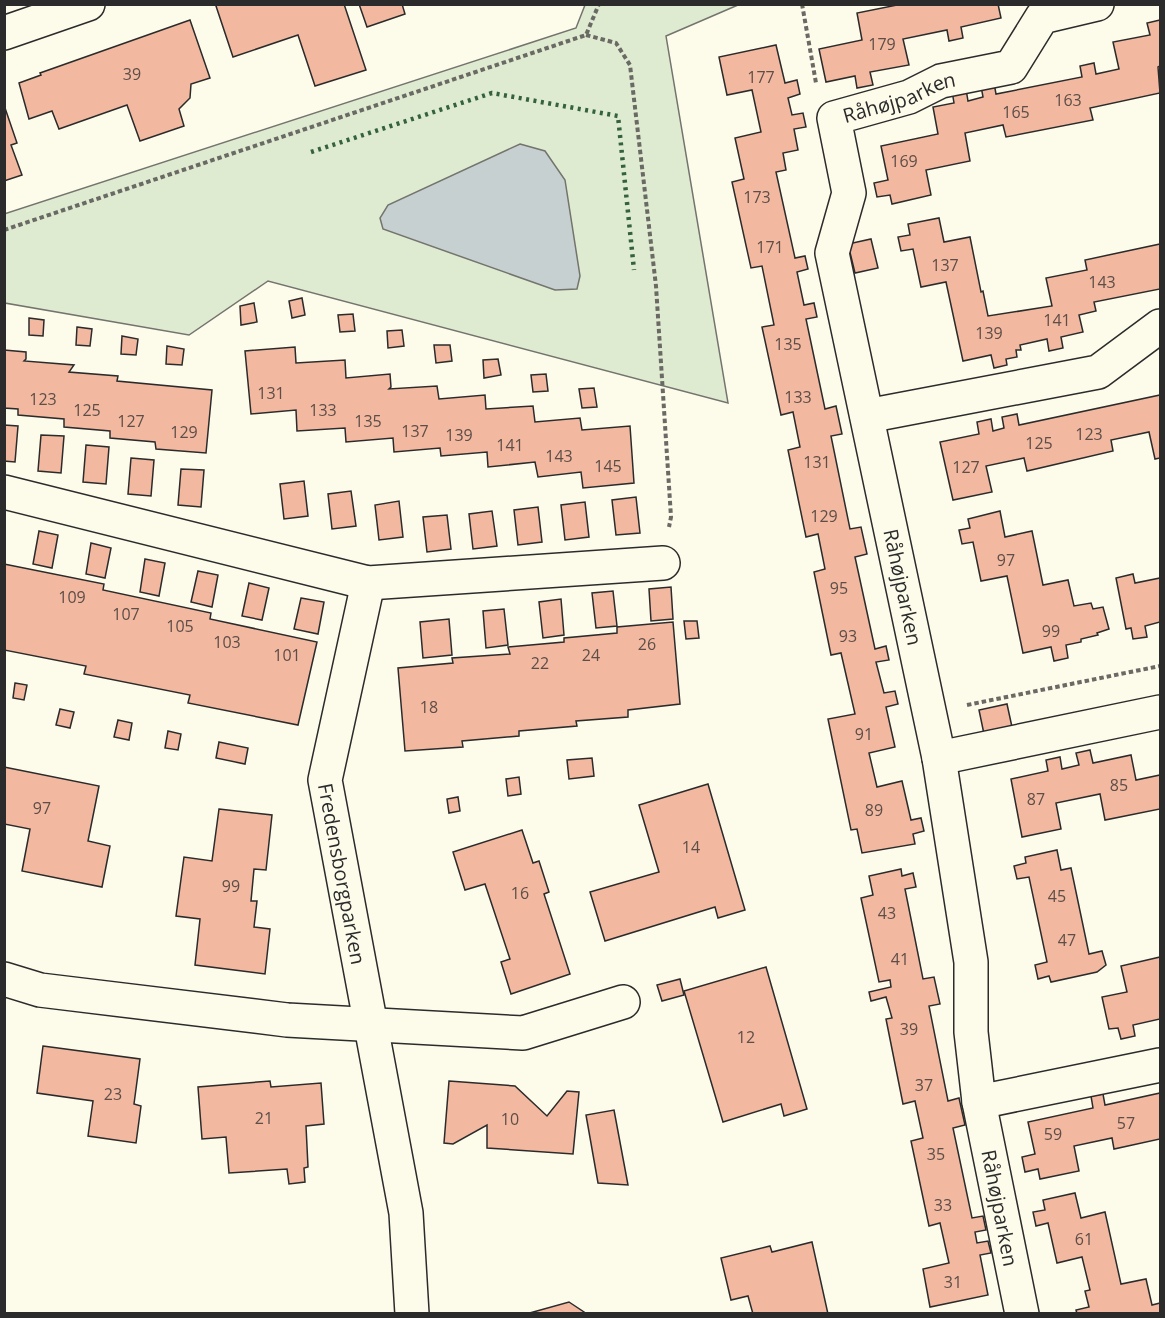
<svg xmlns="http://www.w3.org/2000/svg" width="1165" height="1318" viewBox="0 0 1165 1318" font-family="'Open Sans',sans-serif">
<rect width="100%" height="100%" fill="#fdfbea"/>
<!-- green -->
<polygon fill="#deebd1" stroke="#74746e" stroke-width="1.5" points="585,5 738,5 666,36 728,403 268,281 189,335 5,303 4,214 576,28"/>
<!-- water -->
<polygon fill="#c7d0d0" stroke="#74746e" stroke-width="1.5" points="520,144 545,151 565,180 580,276 577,289 555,290 383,229 380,218 388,205"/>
<!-- building -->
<g fill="#f2b8a0" stroke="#2b2b2b" stroke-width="1.5">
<polygon points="219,4 344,4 366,70 315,86 298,35 233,57 216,6"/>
<polygon points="359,4 402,4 405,14 367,27"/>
<polygon points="902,4 998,4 1001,18 961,27 963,38 949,41 947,30 903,39 909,65 870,72 873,85 857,88 855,76 826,82 819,49 862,40 857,13"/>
<polygon points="190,20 210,78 191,84 190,98 179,109 184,126 140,141 127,105 59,129 52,111 29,119 19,83 41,75 40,73"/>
<polygon points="1160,20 1160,66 1158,67 1160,93 1090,108 1093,120 1006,137 1003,125 965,133 970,161 926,170 931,195 892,204 890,195 877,197 874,183 888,180 881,146 938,134 933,107 954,103 952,91 966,89 968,101 983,97 981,86 994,83 996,94 1082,77 1080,66 1094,63 1096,74 1119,69 1113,42 1150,35 1147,23"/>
<polygon points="776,45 785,83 797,80 800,94 788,98 792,115 803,113 806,127 794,129 798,150 783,153 786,170 776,172 795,258 805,256 808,269 797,272 804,305 814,303 817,317 806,319 825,409 836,406 842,434 831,436 850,529 861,527 867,554 855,557 875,649 886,646 889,660 876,662 884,693 895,691 898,704 886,707 895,747 869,753 877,787 902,781 911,820 921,818 924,831 913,834 915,844 862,853 857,829 851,830 828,719 855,714 841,653 831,655 814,572 825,569 818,534 806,537 788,450 800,447 793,412 781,415 762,327 774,325 762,266 751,268 732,182 744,179 735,138 761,132 752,90 727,95 719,57"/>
<polygon points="4,105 17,143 11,145 22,175 4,181"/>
<polygon points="939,218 944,242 970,237 981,292 983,291 988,316 1052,306 1046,278 1087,270 1085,260 1160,244 1160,289 1094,302 1096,311 1079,315 1083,332 1061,337 1063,348 1049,351 1047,339 1020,345 1021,350 1016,350 1017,357 1006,359 1007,365 994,368 991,355 963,361 946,282 921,287 913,249 901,251 898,237 910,235 908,224"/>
<polygon points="871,239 878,268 855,273 848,244"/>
<polygon points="302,298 305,315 292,318 289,301"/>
<polygon points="254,303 257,322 241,325 240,306"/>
<polygon points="353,314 355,331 340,332 338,315"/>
<polygon points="29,318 44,320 43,336 29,335"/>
<polygon points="77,327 92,329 90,346 76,345"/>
<polygon points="402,330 404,346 388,348 387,331"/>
<polygon points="122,336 138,339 136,355 121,354"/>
<polygon points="434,345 450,345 452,361 436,363"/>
<polygon points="167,346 184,349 182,365 166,364"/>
<polygon points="295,347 296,363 345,360 346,378 390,374 391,387 389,389 437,386 439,399 485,395 486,409 533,406 535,422 580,418 582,430 630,426 634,483 583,488 581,472 538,477 535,462 488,467 487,452 441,456 440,448 394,452 393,438 346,442 345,428 297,431 296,410 251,414 245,351"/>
<polygon points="4,350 26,352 26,359 24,361 74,365 69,372 118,376 117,381 212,390 206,453 156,449 155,442 110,438 110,431 64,427 64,419 18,415 18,409 4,408"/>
<polygon points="498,359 501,375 484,378 483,360"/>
<polygon points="546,374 548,391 533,392 531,375"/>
<polygon points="594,388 597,407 582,408 579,389"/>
<polygon points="1160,395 1160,458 1155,459 1149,432 1111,440 1113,451 1027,471 1024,458 986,466 992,492 953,500 940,442 979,434 977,422 991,419 993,431 1004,428 1002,417 1017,414 1019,425"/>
<polygon points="4,425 18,426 15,462 4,461"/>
<polygon points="41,435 64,436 61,473 38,471"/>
<polygon points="86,445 109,447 106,484 83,482"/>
<polygon points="131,458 154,460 151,496 128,494"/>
<polygon points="181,469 204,470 201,507 178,505"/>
<polygon points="304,481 308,516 284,519 280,484"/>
<polygon points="351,491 356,526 332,529 328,494"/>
<polygon points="636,497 640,533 616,535 612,500"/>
<polygon points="399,501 403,537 379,540 375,505"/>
<polygon points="585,502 589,537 565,540 561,505"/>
<polygon points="538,507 542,542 518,545 514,510"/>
<polygon points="492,511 497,546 473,549 469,514"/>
<polygon points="1000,511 1005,537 1032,531 1043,585 1068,580 1074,606 1091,603 1093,609 1103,607 1109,629 1097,633 1098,635 1081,639 1081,642 1066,645 1068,658 1054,661 1051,647 1023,653 1007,576 981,581 973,542 962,544 959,530 970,528 968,519"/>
<polygon points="447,515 451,549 427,552 423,517"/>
<polygon points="39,531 58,535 52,568 33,564"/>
<polygon points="91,543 111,548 105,578 86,574"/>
<polygon points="145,559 165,563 159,596 140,592"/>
<polygon points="4,564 104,584 103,590 211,613 210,619 317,642 298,725 188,703 190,695 84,674 86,666 4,650"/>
<polygon points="198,571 218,575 212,607 191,602"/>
<polygon points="1133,574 1135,583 1160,578 1160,622 1145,626 1147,637 1133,639 1131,628 1126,629 1116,578"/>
<polygon points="249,583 269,588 262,620 242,616"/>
<polygon points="671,587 673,619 651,621 649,589"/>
<polygon points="613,591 617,626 596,628 592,593"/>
<polygon points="301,598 324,602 318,634 294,629"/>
<polygon points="561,599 564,635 543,638 539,602"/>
<polygon points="504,609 508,645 486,648 483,611"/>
<polygon points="449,619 452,655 423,658 420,622"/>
<polygon points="684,621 697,621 699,638 686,639"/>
<polygon points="673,622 680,704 628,710 628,717 576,721 577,726 519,731 519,736 462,741 463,747 405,751 398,668 453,663 452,658 510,654 508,647 564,642 564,638 617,633 617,627"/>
<polygon points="15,683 27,685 24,700 13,698"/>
<polygon points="1007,704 1012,727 984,734 979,710"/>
<polygon points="60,709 74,712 70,728 56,725"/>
<polygon points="118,720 132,723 129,740 114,737"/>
<polygon points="168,731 181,734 178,750 165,748"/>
<polygon points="219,742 248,748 245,764 216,758"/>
<polygon points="1090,750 1093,763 1131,755 1136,780 1160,775 1160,809 1105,820 1100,794 1056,803 1061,829 1022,837 1011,779 1048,771 1046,760 1060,757 1062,769 1079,765 1076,753"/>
<polygon points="592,758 594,776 569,779 567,760"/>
<polygon points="4,767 99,786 88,841 110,846 102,887 22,871 30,829 4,824"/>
<polygon points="519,777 521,794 508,796 506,779"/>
<polygon points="708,784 745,910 718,918 715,907 605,941 590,892 659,872 639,805"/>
<polygon points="458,797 460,811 449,813 447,799"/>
<polygon points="219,809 272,815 266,870 254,869 251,901 257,901 254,927 270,929 265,974 195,965 200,919 176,916 184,857 212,861"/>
<polygon points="522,830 533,863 539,861 549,892 544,894 570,974 511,994 501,962 510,959 485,884 465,890 453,852"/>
<polygon points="1057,850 1061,870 1071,868 1089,954 1102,951 1106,965 1097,972 1051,982 1049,976 1038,979 1035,965 1047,962 1029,877 1017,879 1014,866 1026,863 1025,857"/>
<polygon points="901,869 902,876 913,873 916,887 905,889 923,979 934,977 940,1004 929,1006 948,1101 959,1098 965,1125 953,1128 972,1218 983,1216 986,1230 975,1232 977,1243 988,1241 991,1253 980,1255 988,1295 930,1307 923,1269 949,1263 940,1223 929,1226 911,1141 923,1138 915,1101 903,1104 886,1019 892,1018 886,997 871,1001 869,992 891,987 890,980 879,982 861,898 873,895 869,876"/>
<polygon points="1160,957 1160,1019 1133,1025 1135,1036 1121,1039 1118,1028 1109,1029 1102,997 1127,992 1121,966"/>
<polygon points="766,967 807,1109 784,1116 781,1104 723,1122 684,991"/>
<polygon points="680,979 684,995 662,1001 657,985"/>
<polygon points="43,1046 140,1059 134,1104 141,1106 136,1143 88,1136 93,1101 37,1093"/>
<polygon points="270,1081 271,1087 321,1083 324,1124 306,1126 308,1167 304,1168 305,1182 289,1184 287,1169 229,1173 226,1137 202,1139 198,1087"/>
<polygon points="449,1081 515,1086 547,1116 567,1091 579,1092 573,1154 487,1148 487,1125 453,1144 444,1143"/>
<polygon points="1160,1093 1160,1139 1114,1149 1112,1138 1074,1146 1079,1171 1040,1179 1038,1169 1025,1172 1022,1157 1035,1154 1028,1122 1093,1108 1091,1096 1103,1094 1105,1105"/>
<polygon points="614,1110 628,1185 598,1183 586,1115"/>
<polygon points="1075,1193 1081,1218 1105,1212 1121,1284 1146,1279 1152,1305 1160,1303 1160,1314 1077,1314 1076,1310 1089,1307 1085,1291 1090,1290 1082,1257 1057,1263 1048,1223 1036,1226 1033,1212 1045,1210 1043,1200"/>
<polygon points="812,1242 828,1314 753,1314 748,1296 731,1300 721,1258 770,1246 772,1252"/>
<polygon points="569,1302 587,1314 526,1314"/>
</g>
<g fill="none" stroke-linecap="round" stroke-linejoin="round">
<defs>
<g id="minor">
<polyline points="4,33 88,4"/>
<polyline points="867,416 1098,372 1160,326"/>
<polyline points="4,492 368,583 663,563"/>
<path id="s1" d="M 368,583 L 325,780 L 406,1213 L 412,1314"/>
<polyline points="939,758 1160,712"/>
<polyline points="4,979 40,990 287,1020 523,1033 623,1002"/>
<polyline points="979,1102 1160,1065"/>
<path id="s2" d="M 1022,1314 L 979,1102 L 971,1032 L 971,962 L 939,758 L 832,253 L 849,193 L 834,118 L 909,97 L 941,81 L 1011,67 L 1042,17 L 1097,4"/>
</g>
</defs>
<!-- minor casing -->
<use href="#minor" stroke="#2b2b2b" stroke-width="36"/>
<!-- path -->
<g stroke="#6a6964" stroke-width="4" stroke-dasharray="4.5 3" stroke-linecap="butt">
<polyline points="802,4 816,83"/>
<polyline points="586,35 616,43 630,65 656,286 671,517 669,527"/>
<polyline points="4,230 586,35 599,4"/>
<polyline points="967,705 1160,666"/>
</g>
<!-- minor -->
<use href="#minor" stroke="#fdfbea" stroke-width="33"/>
<!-- hedge -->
<polyline stroke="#34623c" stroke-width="4.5" stroke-dasharray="3 4.5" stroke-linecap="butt" points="311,152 492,93 618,116 634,270"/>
</g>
<g text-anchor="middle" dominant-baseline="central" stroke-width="4.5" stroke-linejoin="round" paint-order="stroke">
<!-- number labels -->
<g font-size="16" fill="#5d4e48">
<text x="882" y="44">179</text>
<text x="132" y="74">39</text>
<text x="761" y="77">177</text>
<text x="1068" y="100">163</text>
<text x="1016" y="112">165</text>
<text x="904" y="161">169</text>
<text x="757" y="197">173</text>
<text x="770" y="247">171</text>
<text x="945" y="265">137</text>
<text x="1102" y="282">143</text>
<text x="1057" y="320">141</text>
<text x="989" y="333">139</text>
<text x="788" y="344">135</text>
<text x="271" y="393">131</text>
<text x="798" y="397">133</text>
<text x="43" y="399">123</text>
<text x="87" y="410">125</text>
<text x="323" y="410">133</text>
<text x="131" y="421">127</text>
<text x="368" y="421">135</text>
<text x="415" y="431">137</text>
<text x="184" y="432">129</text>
<text x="1089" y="434">123</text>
<text x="459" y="435">139</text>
<text x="1039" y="443">125</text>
<text x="510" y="445">141</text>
<text x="559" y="456">143</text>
<text x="817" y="462">131</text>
<text x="608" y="466">145</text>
<text x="966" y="467">127</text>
<text x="824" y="516">129</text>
<text x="1006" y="560">97</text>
<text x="839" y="588">95</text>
<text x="72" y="597">109</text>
<text x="126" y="614">107</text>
<text x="180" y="626">105</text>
<text x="1051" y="631">99</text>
<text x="848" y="636">93</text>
<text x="227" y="642">103</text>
<text x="647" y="644">26</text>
<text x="287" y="655">101</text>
<text x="591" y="655">24</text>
<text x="540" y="663">22</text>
<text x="429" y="707">18</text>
<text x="864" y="734">91</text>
<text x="1119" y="785">85</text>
<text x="1036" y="799">87</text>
<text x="42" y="808">97</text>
<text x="874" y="810">89</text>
<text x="691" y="847">14</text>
<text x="231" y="886">99</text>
<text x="520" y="893">16</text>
<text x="1057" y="896">45</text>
<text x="887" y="913">43</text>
<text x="1067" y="940">47</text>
<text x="900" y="959">41</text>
<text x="909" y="1029">39</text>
<text x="746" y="1037">12</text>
<text x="924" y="1085">37</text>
<text x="113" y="1094">23</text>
<text x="264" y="1118">21</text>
<text x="510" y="1119">10</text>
<text x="1126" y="1123">57</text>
<text x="1053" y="1134">59</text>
<text x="936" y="1154">35</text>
<text x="943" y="1205">33</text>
<text x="1084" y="1239">61</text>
<text x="953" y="1282">31</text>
</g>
<!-- street labels -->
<g font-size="20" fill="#2b2b2b" stroke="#fdfbea">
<text stroke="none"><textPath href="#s2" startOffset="1287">Råhøjparken</textPath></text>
<text transform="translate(903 587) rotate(78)">Råhøjparken</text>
<text stroke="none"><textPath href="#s1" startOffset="297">Fredensborgparken</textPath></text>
<text transform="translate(1000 1208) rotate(79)">Råhøjparken</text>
</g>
</g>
<!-- border -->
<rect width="1165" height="1318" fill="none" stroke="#2b2b2b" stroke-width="12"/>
</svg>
